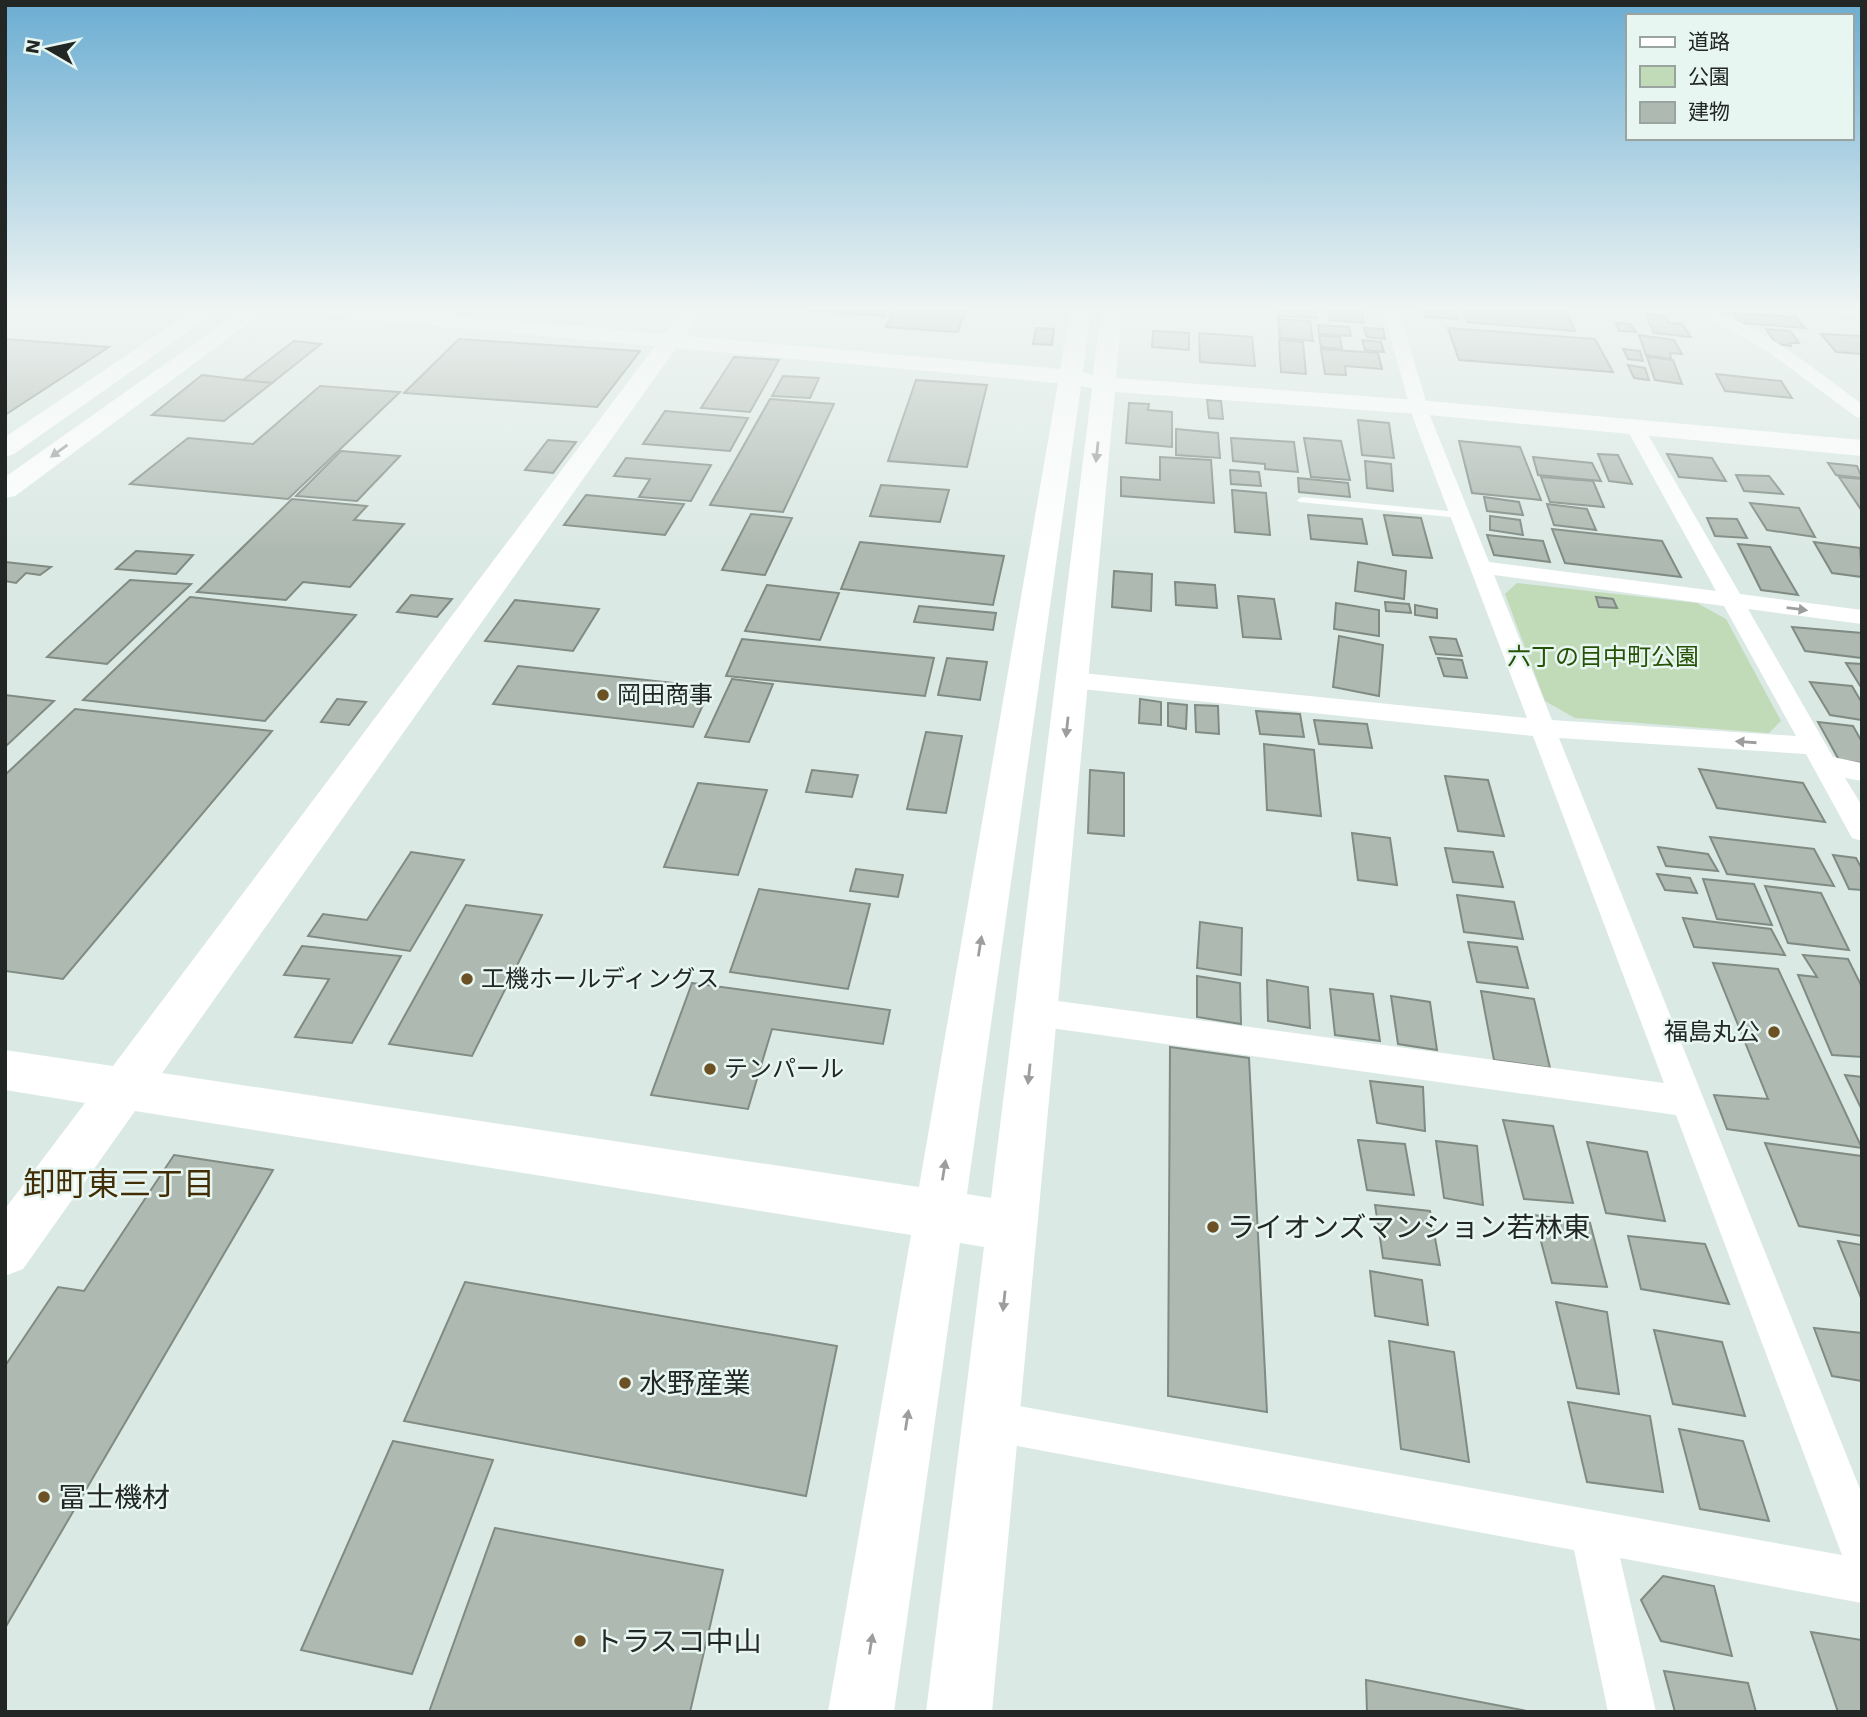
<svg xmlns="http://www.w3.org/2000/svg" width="1867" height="1717" viewBox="0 0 1867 1717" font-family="'Work Sans','Noto Sans JP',sans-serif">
<rect width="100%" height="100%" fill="#dbe9e4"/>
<!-- green -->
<polygon fill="#c1dab7" points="1517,583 1697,603 1726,619 1781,721 1769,733 1575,718 1545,701 1505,594"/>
<!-- building -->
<g fill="#aeb9b1" stroke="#808b84" stroke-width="2">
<polygon points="809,311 886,311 884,316"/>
<polygon points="893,311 965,311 958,332 886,327"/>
<polygon points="1278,311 1315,311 1316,318 1278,316"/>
<polygon points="1328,311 1361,311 1364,323 1330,320"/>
<polygon points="1422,311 1454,311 1457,319 1425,317"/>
<polygon points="1464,311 1566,311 1575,331 1467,322"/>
<polygon points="1733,313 1795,317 1805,328 1740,323"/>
<polygon points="1645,314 1665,317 1670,323 1682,324 1691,337 1654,333"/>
<polygon points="1278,319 1310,321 1313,341 1280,338"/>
<polygon points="1616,323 1630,324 1636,332 1619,331"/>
<polygon points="1318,325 1349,327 1351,336 1319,334"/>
<polygon points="1036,328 1054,329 1052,345 1033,344"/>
<polygon points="1364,328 1383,329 1385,339 1367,337"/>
<polygon points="1448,328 1595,339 1613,372 1459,360"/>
<polygon points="1766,329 1790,331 1799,343 1790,343 1791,346 1776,344"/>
<polygon points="1153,331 1189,333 1189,350 1152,347"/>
<polygon points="1199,333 1252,337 1255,366 1200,362"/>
<polygon points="1821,334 1862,336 1862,354 1836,352"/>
<polygon points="1639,335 1674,340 1682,354 1670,353 1671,359 1646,355"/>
<polygon points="1319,336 1340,337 1342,349 1321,347"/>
<polygon points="5,339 109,347 5,415"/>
<polygon points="459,339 640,351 597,407 404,393"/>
<polygon points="1279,340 1303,342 1306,374 1281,372"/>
<polygon points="1362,340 1381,342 1384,352 1365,350"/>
<polygon points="294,341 321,344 272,383 243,380"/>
<polygon points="1321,349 1378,353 1382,369 1345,366 1346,375 1325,374"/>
<polygon points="1623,349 1640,351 1643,361 1628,359"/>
<polygon points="734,357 779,360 750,412 701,408"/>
<polygon points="1647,357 1673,360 1682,384 1655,380"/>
<polygon points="1628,365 1645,368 1649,380 1634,378"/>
<polygon points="1716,374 1781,381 1792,398 1725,391"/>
<polygon points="202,375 243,380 272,383 224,421 152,415"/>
<polygon points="783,376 819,378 810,398 772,396"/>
<polygon points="916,380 987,385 967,467 888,461"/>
<polygon points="320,386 400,392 288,499 130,484 188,438 253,444"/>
<polygon points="770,399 834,404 783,512 710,505"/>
<polygon points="1207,400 1221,401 1223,419 1209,418"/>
<polygon points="1129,403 1149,404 1148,410 1172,412 1172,447 1126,443"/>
<polygon points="665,411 748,418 730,451 643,444"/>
<polygon points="1358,420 1389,423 1394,458 1362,455"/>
<polygon points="1176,429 1218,433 1220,458 1176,455"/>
<polygon points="1231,438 1294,442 1298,472 1265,469 1265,464 1233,461"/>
<polygon points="1304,438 1341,441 1350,480 1311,477"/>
<polygon points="548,440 576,442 553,473 525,470"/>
<polygon points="1459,441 1520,447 1541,500 1472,493"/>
<polygon points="341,451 400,456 357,501 296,496"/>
<polygon points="1598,454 1618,455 1632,484 1609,481"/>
<polygon points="1667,454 1712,458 1726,481 1679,477"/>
<polygon points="1160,457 1211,460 1214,503 1121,496 1121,477 1160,480"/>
<polygon points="1533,457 1592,463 1601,481 1538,475"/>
<polygon points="626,458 711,465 691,501 639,497 650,479 614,476"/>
<polygon points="1365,461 1391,464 1393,491 1367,488"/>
<polygon points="1828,463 1857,466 1862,478 1836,475"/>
<polygon points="1230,470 1259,472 1261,486 1231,484"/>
<polygon points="1736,475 1769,476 1783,494 1744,491"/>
<polygon points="1541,477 1593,481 1604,507 1550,502"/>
<polygon points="1839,477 1862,479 1862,511"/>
<polygon points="1298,478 1348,483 1350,497 1299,492"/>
<polygon points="881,485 949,490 940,522 870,516"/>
<polygon points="1232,490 1266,493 1270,535 1235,532"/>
<polygon points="586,495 684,504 665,535 564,525"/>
<polygon points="1484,497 1519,502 1523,515 1487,511"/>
<polygon points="292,499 367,506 354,520 404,524 350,587 303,582 286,600 197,592"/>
<polygon points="1750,503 1799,508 1815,537 1767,530"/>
<polygon points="1547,504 1587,509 1596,530 1554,525"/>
<polygon points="751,514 792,518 765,575 722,570"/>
<polygon points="1308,515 1362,519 1367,544 1311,539"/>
<polygon points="1384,515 1421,518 1432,558 1393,555"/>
<polygon points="1490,516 1520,520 1523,535 1490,530"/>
<polygon points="1707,518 1737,519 1747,538 1715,536"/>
<polygon points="1552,529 1662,541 1681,577 1565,563"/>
<polygon points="1487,535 1543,541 1550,562 1494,555"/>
<polygon points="860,542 1004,556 993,605 841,589"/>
<polygon points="1814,542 1860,548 1862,577 1832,573"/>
<polygon points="1738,544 1770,547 1798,595 1761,590"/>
<polygon points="136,551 193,555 176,574 116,569"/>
<polygon points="5,562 51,567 40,575 26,573 16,583 5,581"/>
<polygon points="1358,562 1406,571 1404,599 1355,591"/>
<polygon points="1114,571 1152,574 1151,611 1112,607"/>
<polygon points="130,580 191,584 107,664 47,657"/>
<polygon points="1175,582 1215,585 1217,608 1176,605"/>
<polygon points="767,585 839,593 820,640 745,631"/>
<polygon points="411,595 452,599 437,617 397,612"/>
<polygon points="1238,596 1274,599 1281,639 1243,637"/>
<polygon points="190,597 356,615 265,721 83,700"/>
<polygon points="1596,597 1613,599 1617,608 1599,607"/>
<polygon points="515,600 599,609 573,651 485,641"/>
<polygon points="1385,602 1409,604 1411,613 1386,611"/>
<polygon points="1336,603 1379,610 1379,636 1334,629"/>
<polygon points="1415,605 1437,609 1437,618 1415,615"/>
<polygon points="919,606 996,613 993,630 914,622"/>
<polygon points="1792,627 1862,633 1862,658 1805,651"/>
<polygon points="1339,636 1383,645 1379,696 1333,687"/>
<polygon points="1430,637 1456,639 1462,656 1436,654"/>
<polygon points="742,639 934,658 925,696 726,676"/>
<polygon points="947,658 987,662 980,700 938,695"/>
<polygon points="1438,658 1462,660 1467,678 1444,676"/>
<polygon points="1846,663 1862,664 1862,689"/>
<polygon points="518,666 711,687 693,727 493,704"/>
<polygon points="732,679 773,684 749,742 705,737"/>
<polygon points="1810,682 1852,686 1862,703 1862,720 1830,715"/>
<polygon points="5,695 54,701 5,747"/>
<polygon points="337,699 366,702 349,725 321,722"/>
<polygon points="1140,699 1161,702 1161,725 1139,723"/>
<polygon points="1168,703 1187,705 1186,729 1168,726"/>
<polygon points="1195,705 1218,706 1219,734 1196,732"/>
<polygon points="75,709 272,731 63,979 5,971 5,775"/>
<polygon points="1256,711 1300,714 1304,737 1260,734"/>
<polygon points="1314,720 1367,724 1372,748 1319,744"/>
<polygon points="1818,722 1853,726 1862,742 1862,763 1839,760"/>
<polygon points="926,732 962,736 946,813 907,809"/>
<polygon points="1264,744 1314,750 1321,816 1267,810"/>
<polygon points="1699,769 1803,783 1825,822 1717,808"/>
<polygon points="812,770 858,775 852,797 806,792"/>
<polygon points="1090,770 1124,773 1124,836 1088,833"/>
<polygon points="1445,776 1488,780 1504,836 1458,831"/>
<polygon points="698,783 767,790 738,875 664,867"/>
<polygon points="1352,833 1390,838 1397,885 1358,880"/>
<polygon points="1710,837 1814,849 1834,886 1727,874"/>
<polygon points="1658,847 1708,854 1718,871 1666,866"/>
<polygon points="1445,848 1493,852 1503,887 1453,882"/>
<polygon points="411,852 464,860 410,951 308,936 323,914 367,920"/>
<polygon points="1833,855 1856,858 1862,869 1862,890 1849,889"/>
<polygon points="856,869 903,875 898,897 850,891"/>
<polygon points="1657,874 1690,878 1697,893 1665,890"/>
<polygon points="1703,879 1754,884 1772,925 1717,919"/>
<polygon points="1765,886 1821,893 1849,950 1788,943"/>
<polygon points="759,889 870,904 848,989 730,972"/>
<polygon points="1457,895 1514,902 1523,939 1464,932"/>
<polygon points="466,905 542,915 472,1056 389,1044"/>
<polygon points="1683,918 1771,929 1785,955 1694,947"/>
<polygon points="1200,922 1242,928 1241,975 1197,968"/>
<polygon points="1468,942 1517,947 1528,988 1477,982"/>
<polygon points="302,946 401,956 352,1043 295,1037 329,979 284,975"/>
<polygon points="1803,955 1848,959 1862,987 1862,1057 1832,1055 1798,975 1817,977"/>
<polygon points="1713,963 1778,969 1862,1148 1727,1129 1714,1095 1768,1099"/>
<polygon points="1197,976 1240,983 1241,1024 1197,1017"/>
<polygon points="1267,980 1308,987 1310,1028 1268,1021"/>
<polygon points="692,983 890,1010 883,1044 772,1029 748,1109 651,1095"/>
<polygon points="1330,989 1373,994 1380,1041 1335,1035"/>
<polygon points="1481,991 1534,999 1550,1068 1494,1060"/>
<polygon points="1391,996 1430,1002 1437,1050 1398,1044"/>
<polygon points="1170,1047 1249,1058 1267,1412 1168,1396"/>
<polygon points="1845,1075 1862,1077 1862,1110"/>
<polygon points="1370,1081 1423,1087 1425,1131 1377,1123"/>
<polygon points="1503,1120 1553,1126 1573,1203 1524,1199"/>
<polygon points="1358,1140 1405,1144 1414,1195 1367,1190"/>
<polygon points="1436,1141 1477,1146 1483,1205 1444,1198"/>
<polygon points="1587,1142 1647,1152 1665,1221 1606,1213"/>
<polygon points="1765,1143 1861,1156 1862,1236 1799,1226"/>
<polygon points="174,1155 273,1170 5,1628 5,1366 58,1287 84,1291"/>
<polygon points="1375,1205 1430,1211 1440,1265 1383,1258"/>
<polygon points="1534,1215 1590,1223 1607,1287 1552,1283"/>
<polygon points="1628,1236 1705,1244 1729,1304 1641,1289"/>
<polygon points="1838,1241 1862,1245 1862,1300"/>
<polygon points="1370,1271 1422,1280 1428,1325 1375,1316"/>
<polygon points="465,1282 837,1346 806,1496 404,1421"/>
<polygon points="1556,1302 1607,1312 1619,1394 1577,1388"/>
<polygon points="1814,1328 1862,1333 1862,1381 1832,1376"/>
<polygon points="1654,1330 1722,1342 1745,1416 1673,1404"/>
<polygon points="1389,1341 1454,1352 1469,1462 1401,1449"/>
<polygon points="1568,1402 1650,1416 1663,1492 1587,1482"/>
<polygon points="1679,1429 1743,1441 1769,1521 1700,1509"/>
<polygon points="393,1441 493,1460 412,1674 301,1650"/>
<polygon points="495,1528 723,1570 690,1712 429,1712"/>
<polygon points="1663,1576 1714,1586 1732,1656 1661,1641 1641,1600"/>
<polygon points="1811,1632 1862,1640 1862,1712 1838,1712"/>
<polygon points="1664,1671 1748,1683 1756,1712 1675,1712"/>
<polygon points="1366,1680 1532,1712 1367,1712"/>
</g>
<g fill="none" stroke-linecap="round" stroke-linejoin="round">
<!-- lane -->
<polygon fill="#fff" fill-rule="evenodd" points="1302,497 1459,512 1464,515 1459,518 1299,502 1297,500"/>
<!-- street -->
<g fill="#fff" fill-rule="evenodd">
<path d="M 1383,311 L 1399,311 L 1431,418 L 1489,562 L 1716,591 L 1625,426 L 1634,421 L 1643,426 L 1740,594 L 1862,610 L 1862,624 L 1748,609 L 1833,757 L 1862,763 L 1862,781 L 1845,778 L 1862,806 L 1862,841 L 1852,838 L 1806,754 L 1559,738 L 1862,1494 L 1862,1603 L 1620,1558 L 1656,1712 L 1608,1712 L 1574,1550 L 991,1441 L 977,1435 L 971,1421 L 977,1407 L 991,1401 L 1842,1555 L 1676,1115 L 1036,1026 L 1025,1022 L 1020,1012 L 1025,1002 L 1036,998 L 1664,1083 L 1533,736 L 1072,688 L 1064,686 L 1060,680 L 1064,674 L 1072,672 L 1527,718 L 1413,418 ZM 1494,575 L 1724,606 L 1796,736 L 1552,720 Z"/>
<path d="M 1696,311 C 1744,309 1823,376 1862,404 L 1862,418 L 1856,417 L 1766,350 Z"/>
<polygon points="1833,311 1862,311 1862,317 1841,316"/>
</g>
<!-- secondary -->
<g fill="#fff" fill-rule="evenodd">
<polygon points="192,311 217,311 14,454 5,457 5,437"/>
<polygon points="240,311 265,311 15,496 5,498 5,477"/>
<path d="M 328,311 L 408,311 L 664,334 L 681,311 L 702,311 L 685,336 L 1060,369 L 1070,311 L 1091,311 L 1083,372 L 1093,375 L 1101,311 L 1122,311 L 1116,378 L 1418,400 L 1862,440 L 1862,456 L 1418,414 L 1115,392 L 992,1712 L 926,1712 L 984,1247 L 960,1243 L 894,1712 L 828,1712 L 911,1235 L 135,1111 L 23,1269 L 5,1276 L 5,1209 L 85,1103 L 5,1090 L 5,1050 L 113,1066 L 655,346 L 339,317 L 331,316 ZM 676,348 L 1058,383 L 919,1187 L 162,1073 ZM 1081,386 L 1092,388 L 991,1198 L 967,1194 Z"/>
</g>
</g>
<!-- one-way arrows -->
<defs><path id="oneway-solid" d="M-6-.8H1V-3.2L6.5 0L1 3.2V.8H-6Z" transform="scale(1.75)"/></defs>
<g fill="#9c9e9d">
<use href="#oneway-solid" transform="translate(59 451) rotate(144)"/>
<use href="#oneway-solid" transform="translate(1097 452) rotate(96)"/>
<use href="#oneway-solid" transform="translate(1797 609) rotate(7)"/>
<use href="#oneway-solid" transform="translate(1067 727) rotate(96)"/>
<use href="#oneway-solid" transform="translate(1746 742) rotate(-176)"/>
<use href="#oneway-solid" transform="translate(980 946) rotate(-81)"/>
<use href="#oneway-solid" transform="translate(1029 1074) rotate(96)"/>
<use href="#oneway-solid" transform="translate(944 1170) rotate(-81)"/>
<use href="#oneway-solid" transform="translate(1004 1301) rotate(96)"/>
<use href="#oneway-solid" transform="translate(907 1420) rotate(-81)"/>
<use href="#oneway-solid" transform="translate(871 1644) rotate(-81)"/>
</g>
<!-- sky -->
<linearGradient id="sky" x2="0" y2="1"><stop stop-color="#6badd2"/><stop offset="0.56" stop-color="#eff5f3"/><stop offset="1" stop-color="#eff5f3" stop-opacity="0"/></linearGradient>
<rect width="1867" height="551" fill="url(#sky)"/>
<!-- markers -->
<g fill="#6b5123" stroke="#e8f6f1" stroke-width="2.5">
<circle cx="603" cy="695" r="7"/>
<circle cx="467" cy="979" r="7"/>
<circle cx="1774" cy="1032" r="7"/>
<circle cx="710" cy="1069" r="7"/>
<circle cx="1213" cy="1227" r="7"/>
<circle cx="625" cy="1383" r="7"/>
<circle cx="44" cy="1497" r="7"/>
<circle cx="580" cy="1641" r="7"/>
</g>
<g text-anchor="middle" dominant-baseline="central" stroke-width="5" stroke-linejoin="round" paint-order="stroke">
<!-- park labels -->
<g font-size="24" fill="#265206" stroke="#e8f6f1">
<text x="1603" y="657">六丁の目中町公園</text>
</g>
<!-- poi labels -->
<g font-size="24" fill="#222725" stroke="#e8f6f1" text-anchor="start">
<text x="617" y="695">岡田商事</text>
<text x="481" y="979">工機ホールディングス</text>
<text x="1760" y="1032" text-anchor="end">福島丸公</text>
<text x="724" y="1069">テンパール</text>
</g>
<!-- near-poi labels -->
<g font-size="28" fill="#222725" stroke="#e8f6f1" text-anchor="start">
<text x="1227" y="1227">ライオンズマンション若林東</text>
<text x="639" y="1383">水野産業</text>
<text x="58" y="1497">冨士機材</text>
<text x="594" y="1641">トラスコ中山</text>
</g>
<!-- near-neighbourhood labels -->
<g font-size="32" fill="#422e06" stroke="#e8f6f1">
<text x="119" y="1184">卸町東三丁目</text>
</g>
</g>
<!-- border -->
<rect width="1867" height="1717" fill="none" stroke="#222725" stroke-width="14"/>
<!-- legend -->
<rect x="1626" y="14" width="228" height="126" fill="#e8f6f1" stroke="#99a39f" stroke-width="2"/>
<rect x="1640" y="37" width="35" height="10" fill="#ffffff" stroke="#99a39f" stroke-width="2"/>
<text x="1688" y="49" font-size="21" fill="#222725">道路</text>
<rect x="1640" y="66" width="35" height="21" fill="#c1dab7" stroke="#99a39f" stroke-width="2"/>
<text x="1688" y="84" font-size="21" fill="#222725">公園</text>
<rect x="1640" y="102" width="35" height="21" fill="#aeb9b1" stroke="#99a39f" stroke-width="2"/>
<text x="1688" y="119" font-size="21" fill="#222725">建物</text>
<!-- north arrow -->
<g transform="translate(49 49) rotate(279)" stroke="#e8f6f1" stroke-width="5" paint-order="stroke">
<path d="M0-5L12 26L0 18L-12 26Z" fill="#222725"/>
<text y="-10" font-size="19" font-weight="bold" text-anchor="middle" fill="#222725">N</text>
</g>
</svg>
